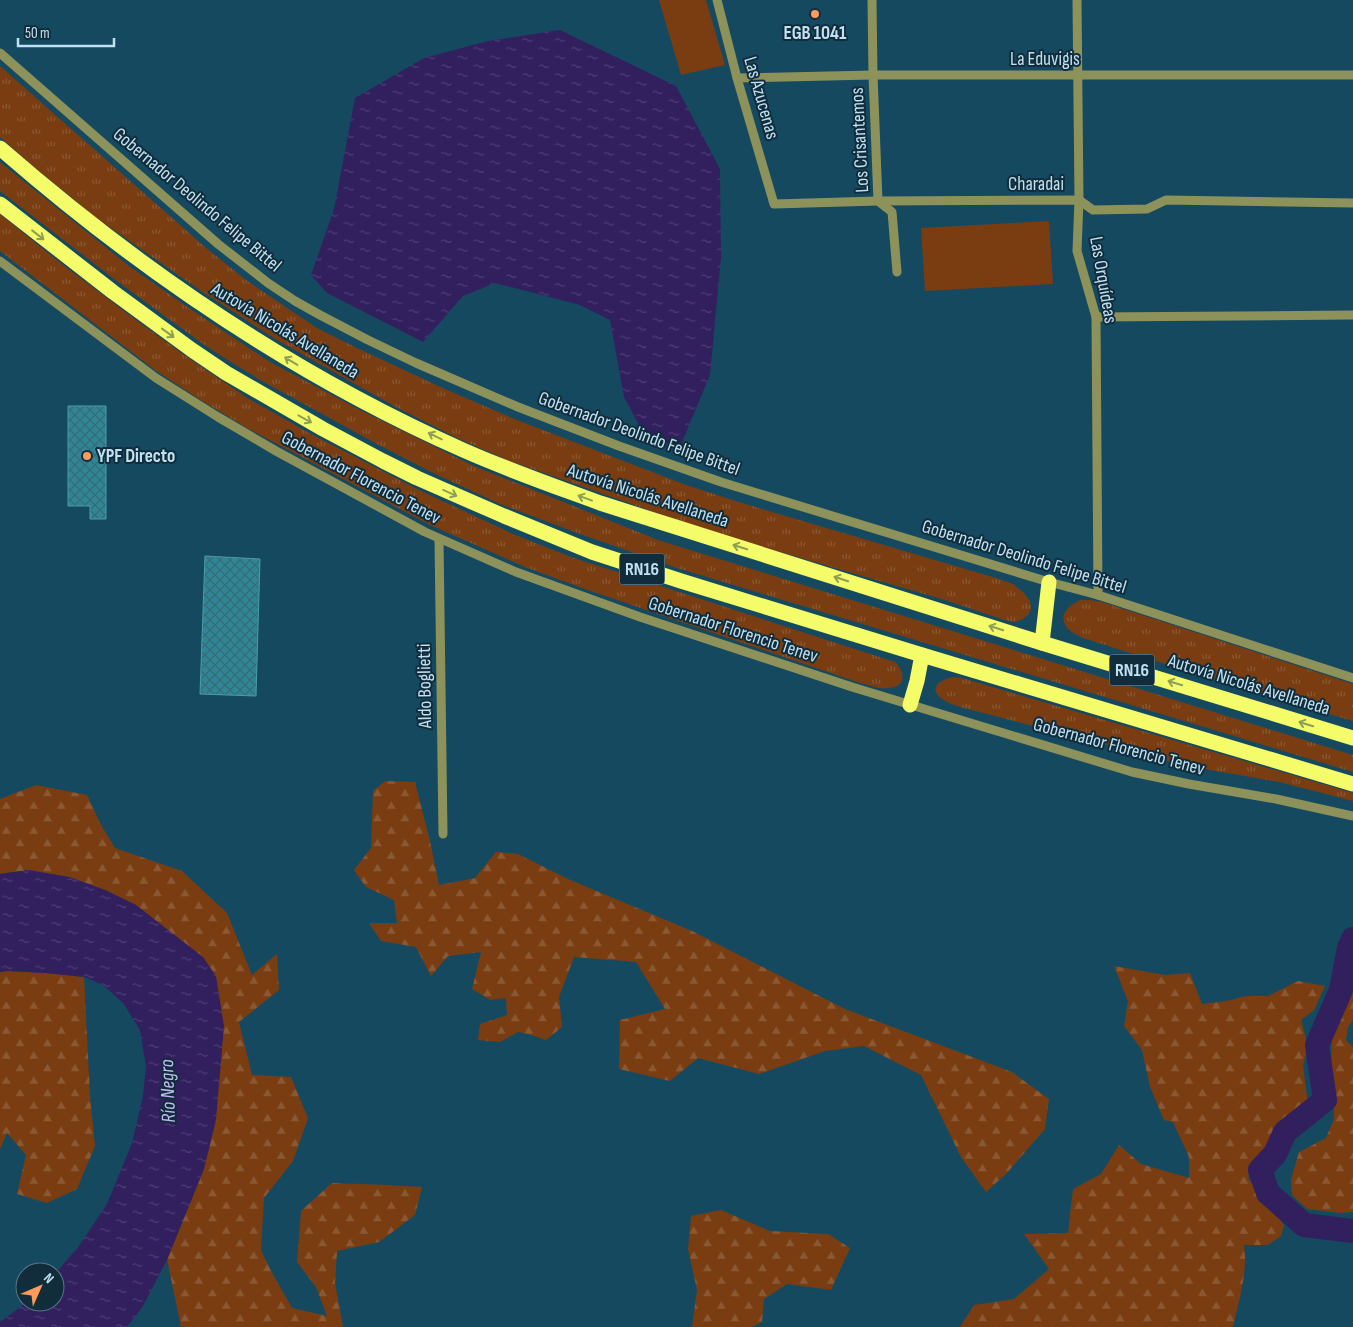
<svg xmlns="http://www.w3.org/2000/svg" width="1353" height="1327" viewBox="0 0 1353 1327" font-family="'Sofia Sans Condensed',sans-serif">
<defs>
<pattern id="grass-tufts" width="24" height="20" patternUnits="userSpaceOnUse" patternTransform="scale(1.25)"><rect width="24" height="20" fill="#793d11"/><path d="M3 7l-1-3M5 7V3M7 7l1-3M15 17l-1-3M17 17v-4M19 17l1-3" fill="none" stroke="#8a5934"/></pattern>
<pattern id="forest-firs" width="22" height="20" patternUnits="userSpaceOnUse" patternTransform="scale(1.25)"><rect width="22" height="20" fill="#793d11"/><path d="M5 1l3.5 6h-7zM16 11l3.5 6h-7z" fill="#8a5934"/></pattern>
<pattern id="water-ripples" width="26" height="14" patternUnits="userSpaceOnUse" patternTransform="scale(1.25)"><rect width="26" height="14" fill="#311f5e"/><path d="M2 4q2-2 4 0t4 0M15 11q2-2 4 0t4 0" fill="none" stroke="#4d3f76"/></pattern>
<pattern id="building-cross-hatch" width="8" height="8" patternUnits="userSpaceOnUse" patternTransform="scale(1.25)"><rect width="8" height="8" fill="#318695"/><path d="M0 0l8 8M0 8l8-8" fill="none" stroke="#356c77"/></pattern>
</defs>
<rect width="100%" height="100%" fill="#154960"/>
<!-- grass -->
<g fill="url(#grass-tufts)">
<polygon points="0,66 205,247 246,280 317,328 355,347 445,389 517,420 686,485 742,503 996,578 1013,584 1024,593 1030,601 1031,609 1028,615 1023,619 1015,622 1004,620 945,600 708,531 507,460 457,438 394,406 277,340 201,291 98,219 35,168 0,137"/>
<polygon points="0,162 129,266 186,306 270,362 360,410 474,466 658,540 1353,755 1353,772 677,568 580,534 500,504 431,472 377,444 262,381 234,364 203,344 118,282 0,191"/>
<path d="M 0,214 L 58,261 L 136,320 L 190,359 L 249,399 L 311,434 L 419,490 L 513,534 L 571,557 L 895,662 C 905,672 907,686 889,688 C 879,690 867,684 857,682 L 582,588 L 525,567 L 430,525 L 247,428 L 199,399 L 155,370 L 0,251 Z"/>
<path d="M 1080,600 L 1090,600 L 1102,602 L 1353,684 L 1353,721 L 1228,684 L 1083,638 C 1078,635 1072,633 1068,629 C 1057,616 1068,606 1080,600 Z"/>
<path d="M 953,677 L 962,678 L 1353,793 L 1353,801 L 1279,782 L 1187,766 L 964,708 C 957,706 947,703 941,698 C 927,687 943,679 953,677 Z"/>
</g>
<!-- forest -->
<g fill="url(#forest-firs)">
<polygon points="385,781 415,782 430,841 439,885 475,878 496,852 518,854 568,879 692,931 845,1009 1012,1072 1049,1099 1045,1129 1007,1173 986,1192 961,1157 921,1075 864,1046 825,1051 759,1074 698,1058 670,1081 619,1069 620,1020 665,1009 636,962 574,957 559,997 562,1027 546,1040 528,1034 518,1032 500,1042 478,1040 480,1024 507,1015 506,998 490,1000 472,989 481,952 448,956 431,976 416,947 381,941 369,923 397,923 394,900 366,887 354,870 371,848 373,791"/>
<polygon points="36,785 87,795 101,825 115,848 182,871 227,913 252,975 277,954 279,990 239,1022 252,1075 291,1077 308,1118 293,1161 264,1198 261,1250 271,1271 292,1308 327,1316 316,1287 297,1262 301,1211 332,1183 388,1185 422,1187 415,1215 379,1242 337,1251 335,1283 343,1327 181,1327 167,1259 204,1169 136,905 105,890 69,877 28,870 0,874 0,799"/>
<path d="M 1114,966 L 1165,975 L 1190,973 L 1202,1004 L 1226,1001 L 1246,996 L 1268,996 L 1298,981 L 1325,986 L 1314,1010 L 1301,1020 L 1308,1047 L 1303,1065 L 1308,1106 L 1280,1124 L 1248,1178 L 1284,1225 L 1281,1236 L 1268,1245 L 1244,1245 C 1248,1272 1239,1300 1233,1327 L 960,1327 L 974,1305 L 1014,1299 L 1049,1269 L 1024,1234 L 1068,1233 L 1073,1189 L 1101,1174 L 1119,1145 L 1141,1164 L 1189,1178 L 1189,1157 L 1173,1122 L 1164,1120 L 1150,1087 L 1142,1050 L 1124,1026 L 1128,1001 Z"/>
<polygon points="8,971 46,973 84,977 90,1096 95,1146 77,1189 47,1203 17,1194 26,1155 7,1133 0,1149 0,972"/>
<polygon points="1353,973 1353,1020 1348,1027 1346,1040 1353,1047 1353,1212 1340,1213 1307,1209 1292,1195 1291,1179 1299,1152 1326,1138 1334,1119 1334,1090 1331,1065 1332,1038 1338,1025"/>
<polygon points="721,1210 770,1231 828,1234 850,1248 831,1290 787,1284 764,1299 762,1322 752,1327 692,1327 697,1290 688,1249 691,1216"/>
</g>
<!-- pitch -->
<g fill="#793d11">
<polygon points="659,0 706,0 725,65 681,75"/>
<polygon points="1049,221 1053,284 925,291 921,228"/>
</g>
<!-- water -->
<g fill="url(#water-ripples)">
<polygon points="560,30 676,86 720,169 721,258 710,375 680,447 645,436 624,397 610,320 580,305 495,283 463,296 423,342 327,293 311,275 334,209 355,98 424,58 488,41"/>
<polygon points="28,870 69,877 105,890 136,905 203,957 216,976 224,1026 216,1120 204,1169 167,1260 143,1306 127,1327 0,1327 0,1322 27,1302 55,1302 55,1274 79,1246 107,1204 132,1143 143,1096 146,1066 140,1030 123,1003 103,985 84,977 46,973 8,971 0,972 0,874"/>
</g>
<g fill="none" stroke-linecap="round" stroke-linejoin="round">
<!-- river -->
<polyline stroke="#311f5e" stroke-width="24" points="1353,939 1349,948 1341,990 1317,1045 1325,1100 1285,1132 1275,1154 1260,1170 1268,1193 1304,1225 1353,1231"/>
</g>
<!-- building -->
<g fill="url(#building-cross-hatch)" stroke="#4a9cac">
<polygon points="68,406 106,406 106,519 90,519 90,506 68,506"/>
<polygon points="205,556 260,559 256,696 200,694"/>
</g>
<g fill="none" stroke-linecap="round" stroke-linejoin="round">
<!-- minor -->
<g stroke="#8d925b" stroke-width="9">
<polyline points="717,0 737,78 774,204 878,201 1079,200 1093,210 1147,209 1166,200 1353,203"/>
<polyline points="872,0 873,75 878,201 892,212 897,272"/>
<polyline points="1077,0 1079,200 1077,251 1096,317 1098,595"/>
<polyline points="0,53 218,244 268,283 295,301 320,315 368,340 416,363 518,407 619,446 721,482 1049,582 1098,595 1353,678"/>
<polyline points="737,78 873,75 1353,75"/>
<polyline points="0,261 156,378 218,417 276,451 425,532 516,572 640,617 852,687 1132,772 1189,784 1276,799 1353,816"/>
<polyline points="1096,317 1353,315"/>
<polyline points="439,539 443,834"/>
</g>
<!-- highway -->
<g stroke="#f4fc6a" stroke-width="15">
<path d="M 0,148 C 141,271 292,374 463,450 C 508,470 554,486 600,503 L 1042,643 L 1353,738"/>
<polyline points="0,204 113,292 192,350 226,373 323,429 383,461 417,478 504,516 592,552 681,581 922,655 1353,784"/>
<polyline points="1042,643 1049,582"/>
<polyline points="910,705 917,681 922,655"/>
</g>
</g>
<!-- one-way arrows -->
<defs><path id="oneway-shaft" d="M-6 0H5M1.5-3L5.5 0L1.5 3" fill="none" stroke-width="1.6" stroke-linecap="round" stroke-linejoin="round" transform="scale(1.25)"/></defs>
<g stroke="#8e9f55">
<use href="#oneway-shaft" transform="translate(38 235) rotate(38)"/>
<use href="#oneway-shaft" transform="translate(168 333) rotate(36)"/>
<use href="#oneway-shaft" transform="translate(291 361) rotate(-149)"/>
<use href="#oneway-shaft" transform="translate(305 419) rotate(29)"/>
<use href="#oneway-shaft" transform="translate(435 436) rotate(-154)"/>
<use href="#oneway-shaft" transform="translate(450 493) rotate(24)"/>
<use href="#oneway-shaft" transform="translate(585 498) rotate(-160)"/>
<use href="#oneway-shaft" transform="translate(740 547) rotate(-163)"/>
<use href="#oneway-shaft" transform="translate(841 579) rotate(-162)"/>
<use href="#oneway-shaft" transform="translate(996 628) rotate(-162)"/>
<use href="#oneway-shaft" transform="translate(1175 683) rotate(-163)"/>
<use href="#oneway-shaft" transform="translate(1306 724) rotate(-163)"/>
</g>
<!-- markers -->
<g fill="#ff9b5a" stroke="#112d3b" stroke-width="2">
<circle cx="815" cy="14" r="5"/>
<circle cx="87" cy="456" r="5"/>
</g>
<g text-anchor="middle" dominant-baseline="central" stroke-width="4" stroke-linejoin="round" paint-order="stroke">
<!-- shield labels -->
<g fill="#112d3b" stroke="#8cabbc" stroke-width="1">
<rect x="619.5" y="553.5" width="45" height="31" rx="4"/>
<rect x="1109.5" y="654.5" width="45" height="31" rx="4"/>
</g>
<g font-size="18" font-weight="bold" fill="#c1e1f3">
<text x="642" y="569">RN16</text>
<text x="1132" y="670">RN16</text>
</g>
<!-- poi labels -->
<g font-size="19" font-weight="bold" fill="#c1e1f3" stroke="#112d3b">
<text x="815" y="33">EGB 1041</text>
<text x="97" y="456" text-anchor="start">YPF Directo</text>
</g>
<!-- street labels -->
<g font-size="19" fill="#c1e1f3" stroke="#112d3b">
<text x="1045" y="59">La Eduvigis</text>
<text transform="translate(761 98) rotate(74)">Las Azucenas</text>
<text transform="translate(860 140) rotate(-93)">Los Crisantemos</text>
<text x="1036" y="184">Charadai</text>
<text transform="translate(197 200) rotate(40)">Gobernador Deolindo Felipe Bittel</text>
<text transform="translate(1103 280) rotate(80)">Las Orquídeas</text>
<text transform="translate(285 331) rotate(31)">Autovía Nicolás Avellaneda</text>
<text transform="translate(639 434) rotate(20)">Gobernador Deolindo Felipe Bittel</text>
<text transform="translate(361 478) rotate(28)">Gobernador Florencio Tenev</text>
<text transform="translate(648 496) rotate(18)">Autovía Nicolás Avellaneda</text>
<text transform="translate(1024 557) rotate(17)">Gobernador Deolindo Felipe Bittel</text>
<text transform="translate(733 630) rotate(18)">Gobernador Florencio Tenev</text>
<text transform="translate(1249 685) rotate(17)">Autovía Nicolás Avellaneda</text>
<text transform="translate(425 686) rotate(-91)">Aldo Boglietti</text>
<text transform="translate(1119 747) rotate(15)">Gobernador Florencio Tenev</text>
</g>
<!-- water labels -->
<g font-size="20" font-style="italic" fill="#c3b9f4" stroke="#112d3b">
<text transform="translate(168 1091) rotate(-92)">Río Negro</text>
</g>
</g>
<!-- north arrow -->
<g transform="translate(40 1287) rotate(45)"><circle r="24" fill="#112d3b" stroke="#577585"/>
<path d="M0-4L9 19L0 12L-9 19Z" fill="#ff9b5a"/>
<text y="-8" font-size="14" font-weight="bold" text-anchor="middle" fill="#c1e1f3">N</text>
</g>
<!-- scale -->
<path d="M18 38v8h96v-8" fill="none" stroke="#c1e1f3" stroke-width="2.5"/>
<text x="25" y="38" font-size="15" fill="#c1e1f3" stroke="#112d3b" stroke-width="4" paint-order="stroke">50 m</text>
</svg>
